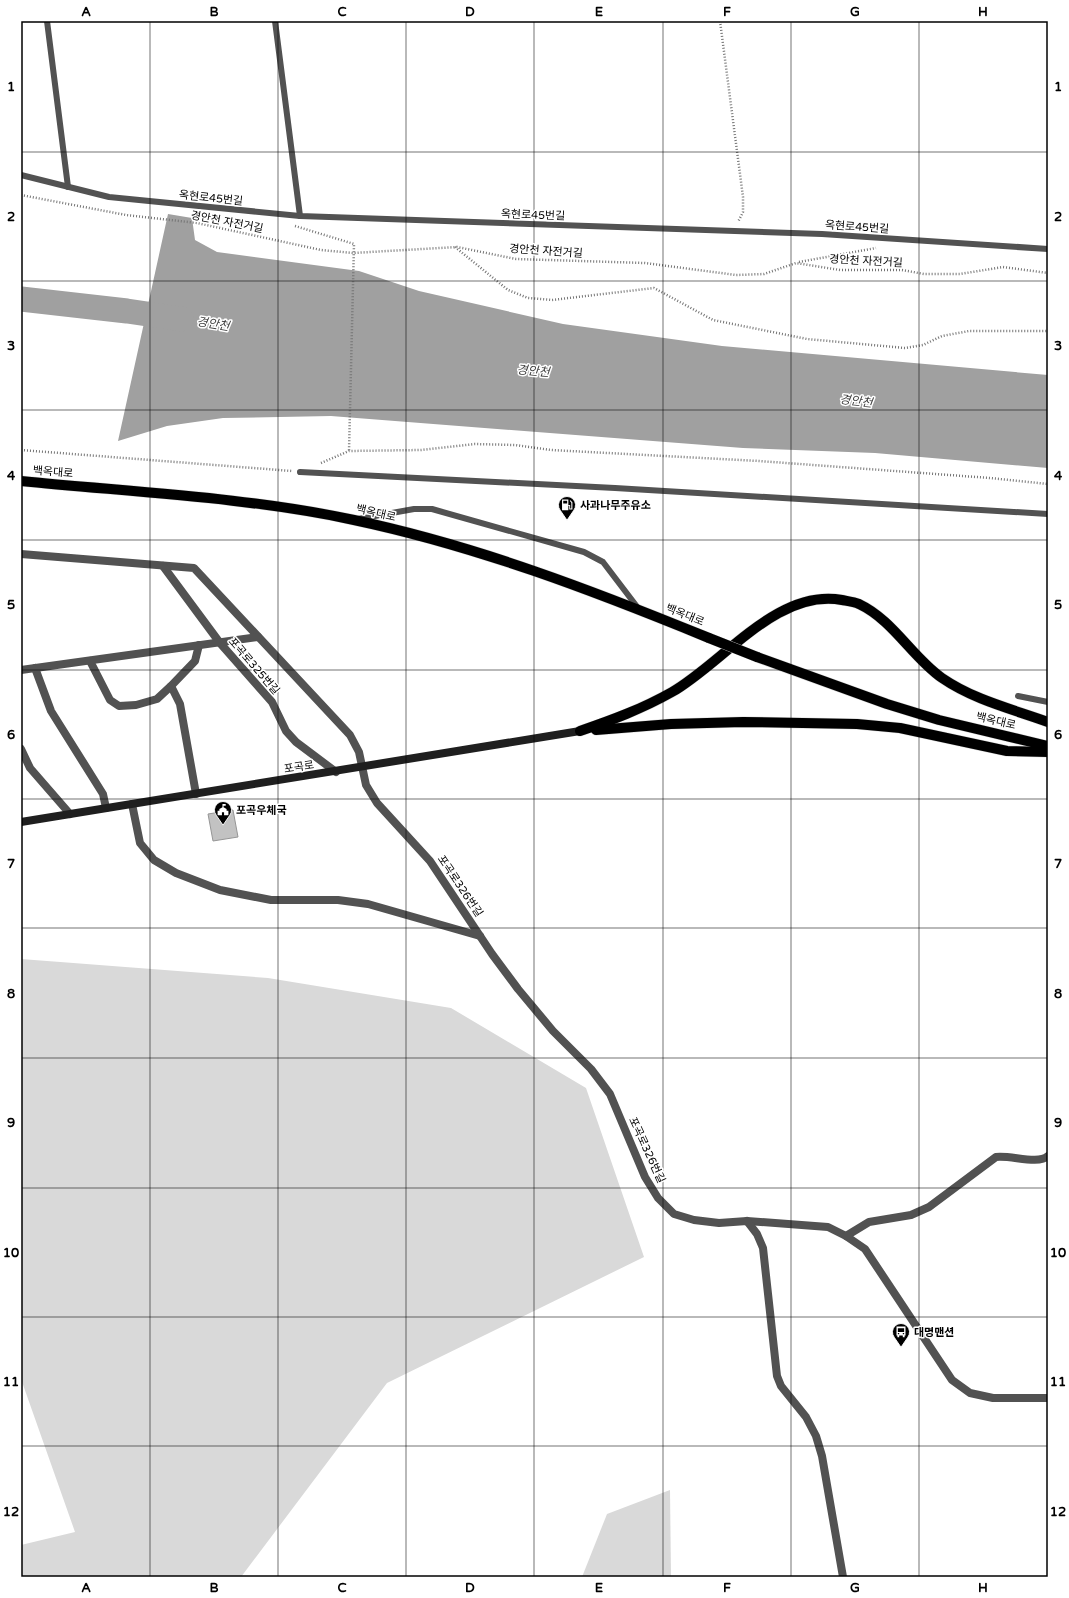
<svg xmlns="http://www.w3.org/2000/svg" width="1069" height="1598" viewBox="0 0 1069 1598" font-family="'Varela Round','Noto Sans KR',sans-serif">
<rect width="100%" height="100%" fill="#fff"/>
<!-- green -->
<g fill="#d9d9d9">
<polygon points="21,959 268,978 451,1008 586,1088 644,1257 387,1383 241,1577 21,1577 21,1545 75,1532 21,1379"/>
<polygon points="670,1490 671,1577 582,1577 607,1514"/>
</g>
<!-- water -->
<polygon fill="#a0a0a0" points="168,214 192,218 195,240 217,252 359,271 419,291 563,324 722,346 1048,375 1048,468 875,453 743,448 331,416 223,418 167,426 118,441"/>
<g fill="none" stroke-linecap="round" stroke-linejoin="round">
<!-- river -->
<polyline stroke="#a0a0a0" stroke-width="25" points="21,299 127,311 181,319"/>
</g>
<!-- building -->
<polygon fill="#c2c2c2" stroke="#969696" points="233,810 238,837 213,841 208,814"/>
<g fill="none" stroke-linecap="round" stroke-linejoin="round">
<defs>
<g id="primary">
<path d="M 21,481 C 130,492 247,497 354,520 C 477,546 594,591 709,638"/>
<polyline points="757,657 887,704 939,720 1048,746"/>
<polyline points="596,730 671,724 743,722 857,724 900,728 1007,751 1048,752"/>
<path d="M 580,731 C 612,720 642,709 672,692 C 723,663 777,588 842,600 C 847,601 854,602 859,604 C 893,620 912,657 942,678 C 974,700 1012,709 1048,722"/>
</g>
</defs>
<!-- primary casing -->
<use href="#primary" stroke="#dbdbdb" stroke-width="11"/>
<!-- path -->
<g stroke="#747474" stroke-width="2.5" stroke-dasharray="1 2" stroke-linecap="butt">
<polyline points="720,21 743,197 743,212 738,222"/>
<polyline points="21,195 126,215 197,223 321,250 353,253 457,247 516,259 645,263 736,275 764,274 796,263 840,270 902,270 924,274 960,274 1003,267 1048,273"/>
<polyline points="295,226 354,244 349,451"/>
<polyline points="455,247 508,290 528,298 552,300 654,288 713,320 807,339 905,348 923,345 942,336 969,331 1048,331"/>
<polyline points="799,262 876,248"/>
<polyline points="21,450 292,471"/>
<polyline points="321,463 349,451 421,450 475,444 515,445 551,450 759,461 990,478 1048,484"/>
</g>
<!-- lane -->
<g stroke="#525252" stroke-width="6">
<polyline points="47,21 68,187"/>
<polyline points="275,21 300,216"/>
<polyline points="21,175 109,197 300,216 822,234 1048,249"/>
<polyline points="300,472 615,488 1048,514"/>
<polyline points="358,519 414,509 432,509 584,552 603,562 638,608"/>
<polyline points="1018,696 1048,702"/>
</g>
<!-- street -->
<g stroke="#525252" stroke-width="8">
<polyline points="21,554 194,568 350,735 359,752 366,785 377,803 430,861 492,954 518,989 553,1031 591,1069 610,1094 645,1177 658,1198 674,1214 694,1220 719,1223 747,1221 828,1227 846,1236 865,1249 952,1380 970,1393 993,1398 1048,1398"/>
<polyline points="163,566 220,643 272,702 286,731 296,742 336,772"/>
<polyline points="90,661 110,700 119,706 136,705 157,699 171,686 195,661 199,645"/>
<polyline points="35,668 51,711 103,794 106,808"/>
<polyline points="21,670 258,637"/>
<polyline points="171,686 180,704 196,794"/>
<polyline points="21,749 30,768 70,814"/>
<polyline points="132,804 140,843 154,860 176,873 220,890 271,900 338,900 368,904 480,936"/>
<polyline points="747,1221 757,1234 763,1248 777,1376 781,1386 806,1417 816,1436 822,1456 843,1577"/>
<path d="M 846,1236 L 869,1222 L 911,1215 L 929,1207 L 996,1157 C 1011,1155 1038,1165 1048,1156"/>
</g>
<!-- secondary -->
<polyline stroke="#1f1f1f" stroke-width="8" points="21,822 580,731"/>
<!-- primary -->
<use href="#primary" stroke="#000" stroke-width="10"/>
<defs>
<polyline id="primary-bridge" points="709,638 757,657"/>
</defs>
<!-- primary-bridge casing -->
<use href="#primary-bridge" stroke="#dbdbdb" stroke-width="11" stroke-linecap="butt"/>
<!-- primary-bridge -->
<use href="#primary-bridge" stroke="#000" stroke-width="10"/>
</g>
<!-- grid -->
<path fill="none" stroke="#000" stroke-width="1" stroke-opacity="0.55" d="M 150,21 L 150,1577M 278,21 L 278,1577M 406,21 L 406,1577M 534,21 L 534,1577M 663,21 L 663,1577M 791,21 L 791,1577M 919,21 L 919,1577M 21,152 L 1048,152M 21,281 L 1048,281M 21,410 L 1048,410M 21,540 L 1048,540M 21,670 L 1048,670M 21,799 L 1048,799M 21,928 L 1048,928M 21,1058 L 1048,1058M 21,1188 L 1048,1188M 21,1317 L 1048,1317M 21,1446 L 1048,1446"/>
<!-- icons -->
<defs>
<symbol id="fuel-pin" viewBox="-11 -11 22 30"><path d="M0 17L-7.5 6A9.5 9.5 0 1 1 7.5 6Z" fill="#000" stroke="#fff"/><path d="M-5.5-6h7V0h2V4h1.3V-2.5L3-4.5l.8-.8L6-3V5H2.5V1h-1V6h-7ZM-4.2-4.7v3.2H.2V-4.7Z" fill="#fff"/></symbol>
<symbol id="civic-pin" viewBox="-11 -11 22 30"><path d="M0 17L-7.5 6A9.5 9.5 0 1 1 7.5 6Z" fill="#000" stroke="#fff"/><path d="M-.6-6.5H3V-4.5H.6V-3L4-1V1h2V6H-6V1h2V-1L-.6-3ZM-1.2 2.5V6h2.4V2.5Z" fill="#fff"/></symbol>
<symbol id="bus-pin" viewBox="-11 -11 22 30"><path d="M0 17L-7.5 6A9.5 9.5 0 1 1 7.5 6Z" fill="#000" stroke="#fff"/><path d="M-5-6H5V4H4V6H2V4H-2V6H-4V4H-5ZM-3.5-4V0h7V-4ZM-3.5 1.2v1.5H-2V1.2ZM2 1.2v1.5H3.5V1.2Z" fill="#fff"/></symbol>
</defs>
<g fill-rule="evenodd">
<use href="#fuel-pin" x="557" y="495" width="20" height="27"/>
<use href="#civic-pin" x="213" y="800" width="20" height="27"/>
<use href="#bus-pin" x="891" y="1322" width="20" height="27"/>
</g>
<g text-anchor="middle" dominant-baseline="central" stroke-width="3" stroke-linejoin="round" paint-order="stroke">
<!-- street labels -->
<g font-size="11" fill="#000" stroke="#fff">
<text transform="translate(211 198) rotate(6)">옥현로45번길</text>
<text transform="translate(533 215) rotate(2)">옥현로45번길</text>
<text transform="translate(227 222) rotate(11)">경안천 자전거길</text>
<text transform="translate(857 227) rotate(4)">옥현로45번길</text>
<text transform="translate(546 251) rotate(4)">경안천 자전거길</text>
<text transform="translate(866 261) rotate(3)">경안천 자전거길</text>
<text transform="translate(53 472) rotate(5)">백옥대로</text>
<text transform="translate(376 513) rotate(13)">백옥대로</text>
<text transform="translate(685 615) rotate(22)">백옥대로</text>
<text transform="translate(254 666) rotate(49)">포곡로325번길</text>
<text transform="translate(996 721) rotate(13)">백옥대로</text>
<text transform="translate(299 767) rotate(-9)">포곡로</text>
<text transform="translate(460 886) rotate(56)">포곡로326번길</text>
<text transform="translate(647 1150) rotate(65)">포곡로326번길</text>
</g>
<!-- poi labels -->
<g font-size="11" font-weight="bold" fill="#000" stroke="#fff" text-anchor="start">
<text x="580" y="505">사과나무주유소</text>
<text x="236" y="810">포곡우체국</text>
<text x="914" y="1332">대명맨션</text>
</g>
<!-- water labels -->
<g font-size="12" font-style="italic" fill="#414141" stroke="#fff">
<text transform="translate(213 324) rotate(9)">경안천</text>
<text transform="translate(533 371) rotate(5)">경안천</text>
<text transform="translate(856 401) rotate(7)">경안천</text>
</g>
</g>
<!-- border -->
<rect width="1069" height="1598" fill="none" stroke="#ffffff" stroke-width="44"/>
<rect x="22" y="22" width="1025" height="1554" fill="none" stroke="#000" stroke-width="1.5"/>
<g font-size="13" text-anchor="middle" font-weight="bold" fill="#000">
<text x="86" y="16">A</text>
<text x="214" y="16">B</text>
<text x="342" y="16">C</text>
<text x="470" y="16">D</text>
<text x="599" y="16">E</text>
<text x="727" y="16">F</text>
<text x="855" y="16">G</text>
<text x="983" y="16">H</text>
<text x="11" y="91">1</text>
<text x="1058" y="91">1</text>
<text x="11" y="221">2</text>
<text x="1058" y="221">2</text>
<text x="11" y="350">3</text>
<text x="1058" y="350">3</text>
<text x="11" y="480">4</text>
<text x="1058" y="480">4</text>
<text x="11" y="609">5</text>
<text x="1058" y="609">5</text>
<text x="11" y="739">6</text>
<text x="1058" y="739">6</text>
<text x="11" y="868">7</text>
<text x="1058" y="868">7</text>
<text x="11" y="998">8</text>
<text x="1058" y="998">8</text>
<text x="11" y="1127">9</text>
<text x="1058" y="1127">9</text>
<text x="11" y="1257">10</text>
<text x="1058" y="1257">10</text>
<text x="11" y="1386">11</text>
<text x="1058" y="1386">11</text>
<text x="11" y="1516">12</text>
<text x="1058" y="1516">12</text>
<text x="86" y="1592">A</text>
<text x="214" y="1592">B</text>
<text x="342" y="1592">C</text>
<text x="470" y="1592">D</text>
<text x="599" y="1592">E</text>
<text x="727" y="1592">F</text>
<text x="855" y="1592">G</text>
<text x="983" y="1592">H</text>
</g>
</svg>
